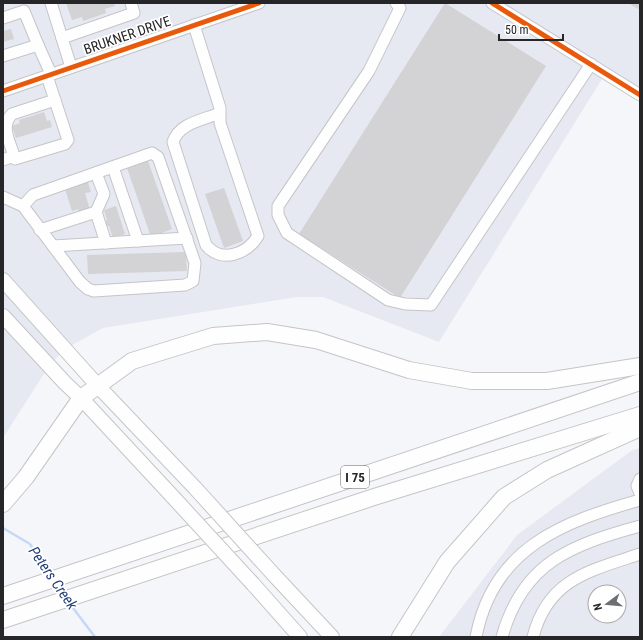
<svg xmlns="http://www.w3.org/2000/svg" width="643" height="640" viewBox="0 0 643 640" font-family="'Roboto Condensed',sans-serif">
<rect width="100%" height="100%" fill="#f5f6fa"/>
<!-- built -->
<g fill="#e6e9f2" fill-rule="evenodd">
<polygon points="3,3 640,3 640,95 605,74 439,342 323,297 297,297 103,328 65,349 49,366 3,438"/>
<path d="M 640,448 L 640,637 L 439,637 L 517,535 L 631,451 ZM 595,592 L 619,592 L 619,616 L 595,616 Z"/>
</g>
<g fill="none" stroke-linecap="round" stroke-linejoin="round">
<!-- stream -->
<g stroke="#c6d8f8" stroke-width="2.5">
<polyline points="3,528 30,544 48,574"/>
<polyline points="56,585 62,594"/>
<polyline points="70,604 95,637"/>
</g>
</g>
<!-- building -->
<g fill="#d3d2d5">
<polygon points="66,3 114,3 115,6 105,9 106,13 83,21 82,17 72,20"/>
<polygon points="445,3 546,66 400,298 299,234"/>
<polygon points="628,3 640,3 640,10"/>
<polygon points="11,29 14,39 3,42 3,31"/>
<polygon points="44,112 47,121 50,120 52,127 16,138 12,126 20,123 19,120"/>
<polygon points="148,161 172,229 151,237 127,168"/>
<polygon points="87,179 91,192 85,193 90,210 79,214 78,209 72,211 64,186"/>
<polygon points="224,188 243,241 224,248 205,194"/>
<polygon points="116,206 125,234 113,238 109,226 107,226 105,221 107,220 104,210"/>
<polygon points="186,252 187,271 88,274 87,255"/>
</g>
<g fill="none" stroke-linecap="round" stroke-linejoin="round">
<defs>
<g id="minor">
<polyline points="51,3 71,67"/>
<polyline points="396,3 400,8 369,71 278,206 278,215 287,233 388,300 405,304 431,305 591,64"/>
<polyline points="492,3 640,95"/>
<polyline points="3,18 24,11 38,45"/>
<path d="M 194,25 L 220,108 L 220,123 L 258,236 C 247,254 221,264 206,245 L 173,142 C 179,123 203,120 220,113"/>
<polyline points="62,38 134,13 131,3"/>
<polyline points="3,56 38,45 51,74"/>
<polyline points="3,91 259,3"/>
<path d="M 14,156 C 10,142 0,126 12,114 L 55,100"/>
<polyline points="3,160 14,156 15,159 65,144 68,140 47,76"/>
<polyline points="113,167 138,241"/>
<polyline points="96,173 104,194 96,212 106,243"/>
<polyline points="3,197 23,206 80,282 88,289 94,291 185,285 193,281 195,263 158,157 152,153 33,195 23,206"/>
<polyline points="40,230 96,212"/>
<polyline points="53,246 187,238"/>
<polyline points="640,479 637,486 640,493"/>
<path d="M 476,637 C 493,548 562,522 640,500"/>
<path d="M 502,637 C 523,562 571,545 640,526"/>
<path d="M 533,637 C 548,579 589,571 640,554"/>
</g>
<g id="major">
<polyline points="3,280 98,386 196,489"/>
<polyline points="3,316 65,383 81,398 173,497"/>
<polyline points="274,575 332,637"/>
<polyline points="253,584 300,637"/>
</g>
<g id="highway">
<polyline points="3,504 26,477 81,398 132,361 213,336 267,332 316,340 409,370 472,381 547,381 640,366"/>
<polyline points="3,596 640,382"/>
<polyline points="3,620 374,497 640,415"/>
<polyline points="400,637 447,562 504,497 547,470 640,428"/>
</g>
</defs>
<!-- minor casing -->
<use href="#minor" stroke="#c5c5c8" stroke-width="13"/>
<!-- major casing -->
<use href="#major" stroke="#c5c5c8" stroke-width="16"/>
<!-- highway casing -->
<use href="#highway" stroke="#c5c5c8" stroke-width="18"/>
<!-- minor -->
<use href="#minor" stroke="#fefefe" stroke-width="11"/>
<!-- major -->
<use href="#major" stroke="#fefefe" stroke-width="14"/>
<!-- highway -->
<use href="#highway" stroke="#fefefe" stroke-width="16"/>
<defs>
<g id="major-bridge">
<polyline points="196,489 274,575"/>
<polyline points="173,497 253,584"/>
</g>
</defs>
<!-- major-bridge casing -->
<use href="#major-bridge" stroke="#c5c5c8" stroke-width="16" stroke-linecap="butt"/>
<!-- major-bridge -->
<use href="#major-bridge" stroke="#fefefe" stroke-width="14"/>
<defs>
<g id="cycleway">
<polyline points="492,3 640,95"/>
<polyline points="3,91 259,3"/>
</g>
</defs>
<!-- cycleway casing -->
<use href="#cycleway" stroke="#fff" stroke-width="8"/>
<!-- cycleway -->
<use href="#cycleway" stroke="#e8590c" stroke-width="5"/>
</g>
<g text-anchor="middle" dominant-baseline="central" stroke-width="3.5" stroke-linejoin="round" paint-order="stroke">
<!-- shield labels -->
<rect fill="#fff" stroke="#676769" stroke-width="1" x="341" y="466" width="28" height="22" rx="3"/>
<g font-size="13" font-weight="bold" fill="#262629">
<text x="355" y="477">I 75</text>
</g>
<!-- street labels -->
<g font-size="14" fill="#262629" stroke="#fff">
<text transform="translate(127 35) rotate(-19)">BRUKNER DRIVE</text>
</g>
<!-- water labels -->
<g font-size="15" font-style="italic" fill="#233f75" stroke="#fff">
<text transform="translate(53 578) rotate(55)">Peters Creek</text>
</g>
</g>
<!-- border -->
<rect width="643" height="640" fill="none" stroke="#262629" stroke-width="8"/>
<!-- north arrow -->
<g transform="translate(607 604) rotate(254)"><circle r="19" fill="#ffffff" stroke="#a8a8a9"/>
<path d="M0-3L7 15L0 10L-7 15Z" fill="#6e6f72"/>
<text y="-6" font-size="11" font-weight="bold" text-anchor="middle" fill="#262629">N</text>
</g>
<!-- scale -->
<path d="M499 34v6h64v-6" fill="none" stroke="#262629" stroke-width="2"/>
<text x="505" y="34" font-size="12" fill="#262629" stroke="#ffffff" stroke-width="3" paint-order="stroke">50 m</text>
</svg>
